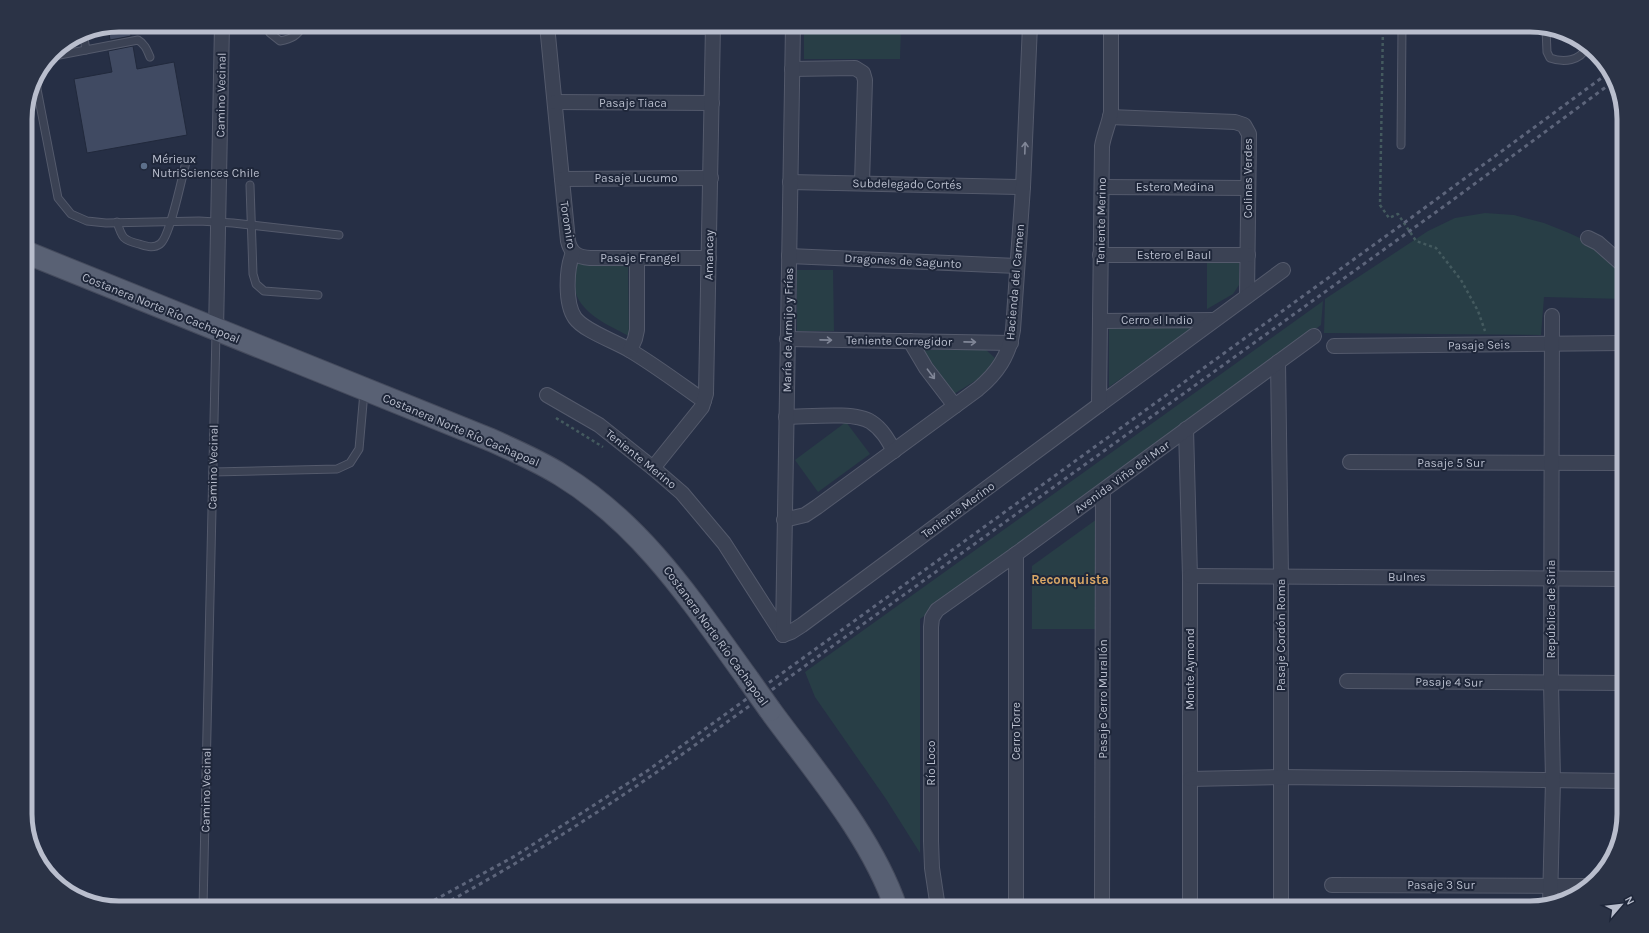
<svg xmlns="http://www.w3.org/2000/svg" width="1649" height="933" viewBox="0 0 1649 933" font-family="Karla,sans-serif">
<rect width="100%" height="100%" fill="#262f45"/>
<!-- green -->
<g fill="#283e46">
<polygon points="804,25 901,25 900,59 804,59"/>
<polygon points="1485,213 1514,215 1544,223 1569,233 1593,244 1624,271 1624,299 1544,297 1541,335 1324,333 1325,299 1428,231 1455,218"/>
<polygon points="1207,260 1239,260 1239,285 1233,294 1207,309"/>
<path d="M 573,264 L 628,264 L 629,336 C 608,325 578,313 574,286 C 573,279 573,271 573,264 Z"/>
<polygon points="797,270 833,270 834,331 797,331"/>
<polygon points="1323,301 1321,325 920,619 920,853 886,799 815,697 805,672"/>
<polygon points="1194,327 1109,387 1109,328"/>
<polygon points="923,350 986,350 995,358 983,376 954,394"/>
<polygon points="846,422 870,454 818,492 795,460"/>
<polygon points="1097,519 1097,629 1032,629 1032,566"/>
</g>
<!-- building -->
<g fill="#404a62" stroke="#21293c">
<polygon points="119,25 129,25 131,36 110,40 108,27"/>
<polygon points="133,46 137,69 174,62 187,135 87,153 74,79 112,72 108,51"/>
</g>
<g fill="none" stroke-linecap="round" stroke-linejoin="round">
<defs>
<g id="service">
<path d="M 265,25 L 270,33 L 280,41 C 291,39 298,36 303,25"/>
<path d="M 1546,29 L 1547,52 L 1550,58 C 1564,63 1580,61 1587,47"/>
<polyline points="83,32 86,50"/>
<path d="M 49,57 L 138,40 C 145,44 147,50 150,57"/>
<polyline points="37,76 37,89 58,198 71,214 87,221 106,223 199,221 233,223 339,235"/>
<polyline points="1401,145 1402,25"/>
<polyline points="250,185 253,274 256,284 264,291 318,295"/>
<path d="M 117,222 C 122,238 123,240 139,244 C 146,246 153,249 160,244 C 170,237 182,177 186,162"/>
<polyline points="213,472 337,469 350,463 359,449 364,392"/>
<polyline points="203,908 216,332"/>
</g>
<g id="minor">
<path d="M 547,25 L 568,241 C 571,254 578,257 590,258 L 709,258"/>
<polyline points="547,26 713,27"/>
<polyline points="792,69 855,68 863,73 865,80 862,183"/>
<polyline points="555,102 712,103"/>
<polyline points="1110,117 1235,122 1244,125 1249,134 1247,296"/>
<polyline points="562,179 711,178"/>
<polyline points="790,182 1023,187"/>
<polyline points="1102,187 1248,188"/>
<polyline points="1588,238 1598,243 1624,266"/>
<path d="M 573,253 C 566,269 565,304 575,318 C 584,331 617,342 631,351 C 656,366 680,384 704,401"/>
<polyline points="1100,255 1248,255"/>
<polyline points="789,256 1017,266"/>
<polyline points="1100,321 1214,320"/>
<polyline points="216,331 222,25"/>
<polyline points="787,339 1011,343"/>
<polyline points="910,341 926,368 955,406"/>
<polyline points="1334,346 1624,343"/>
<polyline points="630,350 635,339 637,330 637,258"/>
<polyline points="1278,362 1281,576 1281,908"/>
<polyline points="547,395 599,425 653,468 682,493 724,543 783,635"/>
<polyline points="1099,405 1283,270"/>
<path d="M 786,417 C 807,417 855,411 871,422 C 882,429 888,440 894,451"/>
<polyline points="1186,429 1190,576 1190,908"/>
<polyline points="1350,462 1624,463"/>
<polyline points="653,468 702,407 706,394 713,25"/>
<path d="M 784,520 L 805,515 L 817,507 L 978,389 C 997,373 1009,356 1013,330 L 1023,187 L 1030,25"/>
<polyline points="1190,576 1624,579"/>
<path d="M 783,635 L 791,632 L 802,625 L 1099,405 L 1102,146 C 1104,134 1109,124 1111,112 L 1111,25"/>
<polyline points="783,635 793,25"/>
<polyline points="1347,681 1624,683"/>
<polyline points="1190,779 1280,777 1624,781"/>
<polyline points="1332,885 1587,886"/>
<polyline points="1550,903 1553,780 1551,683 1552,316"/>
<polyline points="938,908 932,868 931,841 931,627 932,618 937,610 1016,554 1314,336"/>
<polyline points="1016,908 1016,554"/>
<polyline points="1102,908 1103,491"/>
</g>
<g id="primary">
<path d="M 25,252 L 491,440 C 515,451 539,461 561,475 C 643,525 693,603 748,679"/>
<path d="M 770,710 C 814,770 872,837 896,908"/>
</g>
</defs>
<!-- service casing -->
<use href="#service" stroke="#545a6c" stroke-width="9"/>
<!-- minor casing -->
<use href="#minor" stroke="#545a6c" stroke-width="16"/>
<!-- primary casing -->
<use href="#primary" stroke="#454b5d" stroke-width="24"/>
<!-- path -->
<g stroke="#445a5f" stroke-width="2.5" stroke-dasharray="3 3" stroke-linecap="butt">
<polyline points="1383,25 1380,205 1389,218 1398,214 1416,241 1436,248 1461,280 1478,311 1485,331"/>
<polyline points="556,418 603,447"/>
</g>
<!-- service -->
<use href="#service" stroke="#3b4254" stroke-width="7"/>
<!-- minor -->
<use href="#minor" stroke="#3b4254" stroke-width="14"/>
<!-- primary -->
<use href="#primary" stroke="#596174" stroke-width="22"/>
<!-- rail -->
<g stroke="#5d657b" stroke-width="3" stroke-dasharray="4 4" stroke-linecap="butt">
<polyline points="420,908 515,856 647,771 1404,223 1611,71"/>
<path d="M 437,908 C 520,863 600,812 677,758 L 1450,202 L 1614,81"/>
</g>
<defs>
<polyline id="primary-bridge" points="748,679 770,710"/>
</defs>
<!-- primary-bridge casing -->
<use href="#primary-bridge" stroke="#454b5d" stroke-width="24" stroke-linecap="butt"/>
<!-- primary-bridge -->
<use href="#primary-bridge" stroke="#596174" stroke-width="22"/>
</g>
<!-- one-way arrows -->
<defs><path id="oneway-shaft" d="M-6 0H5M1.5-3L5.5 0L1.5 3" fill="none" stroke-width="1.6" stroke-linecap="round" stroke-linejoin="round"/></defs>
<g stroke="#808697">
<use href="#oneway-shaft" transform="translate(1025 148) rotate(-88)"/>
<use href="#oneway-shaft" transform="translate(826 340) rotate(1)"/>
<use href="#oneway-shaft" transform="translate(970 342) rotate(1)"/>
<use href="#oneway-shaft" transform="translate(931 374) rotate(53)"/>
</g>
<!-- markers -->
<circle fill="#5c6f8a" stroke="#1f273a" stroke-width="1.5" cx="144" cy="166" r="4"/>
<g text-anchor="middle" dominant-baseline="central" stroke-width="4" stroke-linejoin="round" paint-order="stroke">
<!-- street labels -->
<g font-size="12" fill="#b9becd" stroke="#1f273a">
<text transform="translate(221 95) rotate(-89)">Camino Vecinal</text>
<text x="633" y="103">Pasaje Tiaca</text>
<text x="636" y="178">Pasaje Lucumo</text>
<text transform="translate(1248 178) rotate(-90)">Colinas Verdes</text>
<text transform="translate(907 184) rotate(1)">Subdelegado Cortés</text>
<text x="1175" y="187">Estero Medina</text>
<text transform="translate(1101 221) rotate(-89)">Teniente Merino</text>
<text transform="translate(568 225) rotate(81)">Toromiro</text>
<text transform="translate(709 255) rotate(-89)">Amancay</text>
<text x="1174" y="255">Estero el Baul</text>
<text x="640" y="258">Pasaje Frangel</text>
<text transform="translate(903 261) rotate(3)">Dragones de Sagunto</text>
<text transform="translate(1015 282) rotate(-85)">Hacienda del Carmen</text>
<text transform="translate(161 308) rotate(22)">Costanera Norte Río Cachapoal</text>
<text x="1157" y="320">Cerro el Indio</text>
<text transform="translate(788 330) rotate(-89)">María de Armijo y Frías</text>
<text transform="translate(899 341) rotate(1)">Teniente Corregidor</text>
<text transform="translate(1479 345) rotate(-1)">Pasaje Seis</text>
<text transform="translate(461 430) rotate(23)">Costanera Norte Río Cachapoal</text>
<text transform="translate(641 459) rotate(39)">Teniente Merino</text>
<text x="1451" y="463">Pasaje 5 Sur</text>
<text transform="translate(213 467) rotate(-89)">Camino Vecinal</text>
<text transform="translate(1122 477) rotate(-36)">Avenida Viña del Mar</text>
<text transform="translate(958 510) rotate(-36)">Teniente Merino</text>
<text x="1407" y="577">Bulnes</text>
<text transform="translate(1551 609) rotate(-90)">República de Siria</text>
<text transform="translate(1281 635) rotate(-90)">Pasaje Cordón Roma</text>
<text transform="translate(716 636) rotate(54)">Costanera Norte Río Cachapoal</text>
<text transform="translate(1190 669) rotate(-90)">Monte Aymond</text>
<text transform="translate(1449 682) rotate(1)">Pasaje 4 Sur</text>
<text transform="translate(1103 699) rotate(-90)">Pasaje Cerro Murallón</text>
<text transform="translate(1016 731) rotate(-90)">Cerro Torre</text>
<text transform="translate(931 763) rotate(-90)">Río Loco</text>
<text transform="translate(206 790) rotate(-89)">Camino Vecinal</text>
<text x="1441" y="885">Pasaje 3 Sur</text>
</g>
<!-- poi labels -->
<g font-size="12" fill="#b9becd" stroke="#1f273a" text-anchor="start">
<text x="152" y="159">Mérieux<tspan x="152" dy="14">NutriSciences Chile</tspan></text>
</g>
<!-- neighbourhood labels -->
<g font-size="13" font-weight="bold" fill="#dba866" stroke="#1f273a">
<text x="1070" y="579">Reconquista</text>
</g>
</g>
<!-- crop -->
<path d="M0 0H1649V933H0ZM119 32H1530A87 87 0 0 1 1617 119V814A87 87 0 0 1 1530 901H119A87 87 0 0 1 32 814V119A87 87 0 0 1 119 32Z" fill="#2b3346" fill-rule="evenodd"/>
<path fill="none" stroke="#b9becd" stroke-width="5" d="M119 32H1530A87 87 0 0 1 1617 119V814A87 87 0 0 1 1530 901H119A87 87 0 0 1 32 814V119A87 87 0 0 1 119 32Z"/>
<!-- north arrow -->
<g transform="translate(1621 905) rotate(62)" stroke="#1f273a" stroke-width="3" paint-order="stroke">
<path d="M0-3L7 15L0 10L-7 15Z" fill="#b9becd"/>
<text y="-6" font-size="11" font-weight="bold" text-anchor="middle" fill="#b9becd">N</text>
</g>
</svg>
